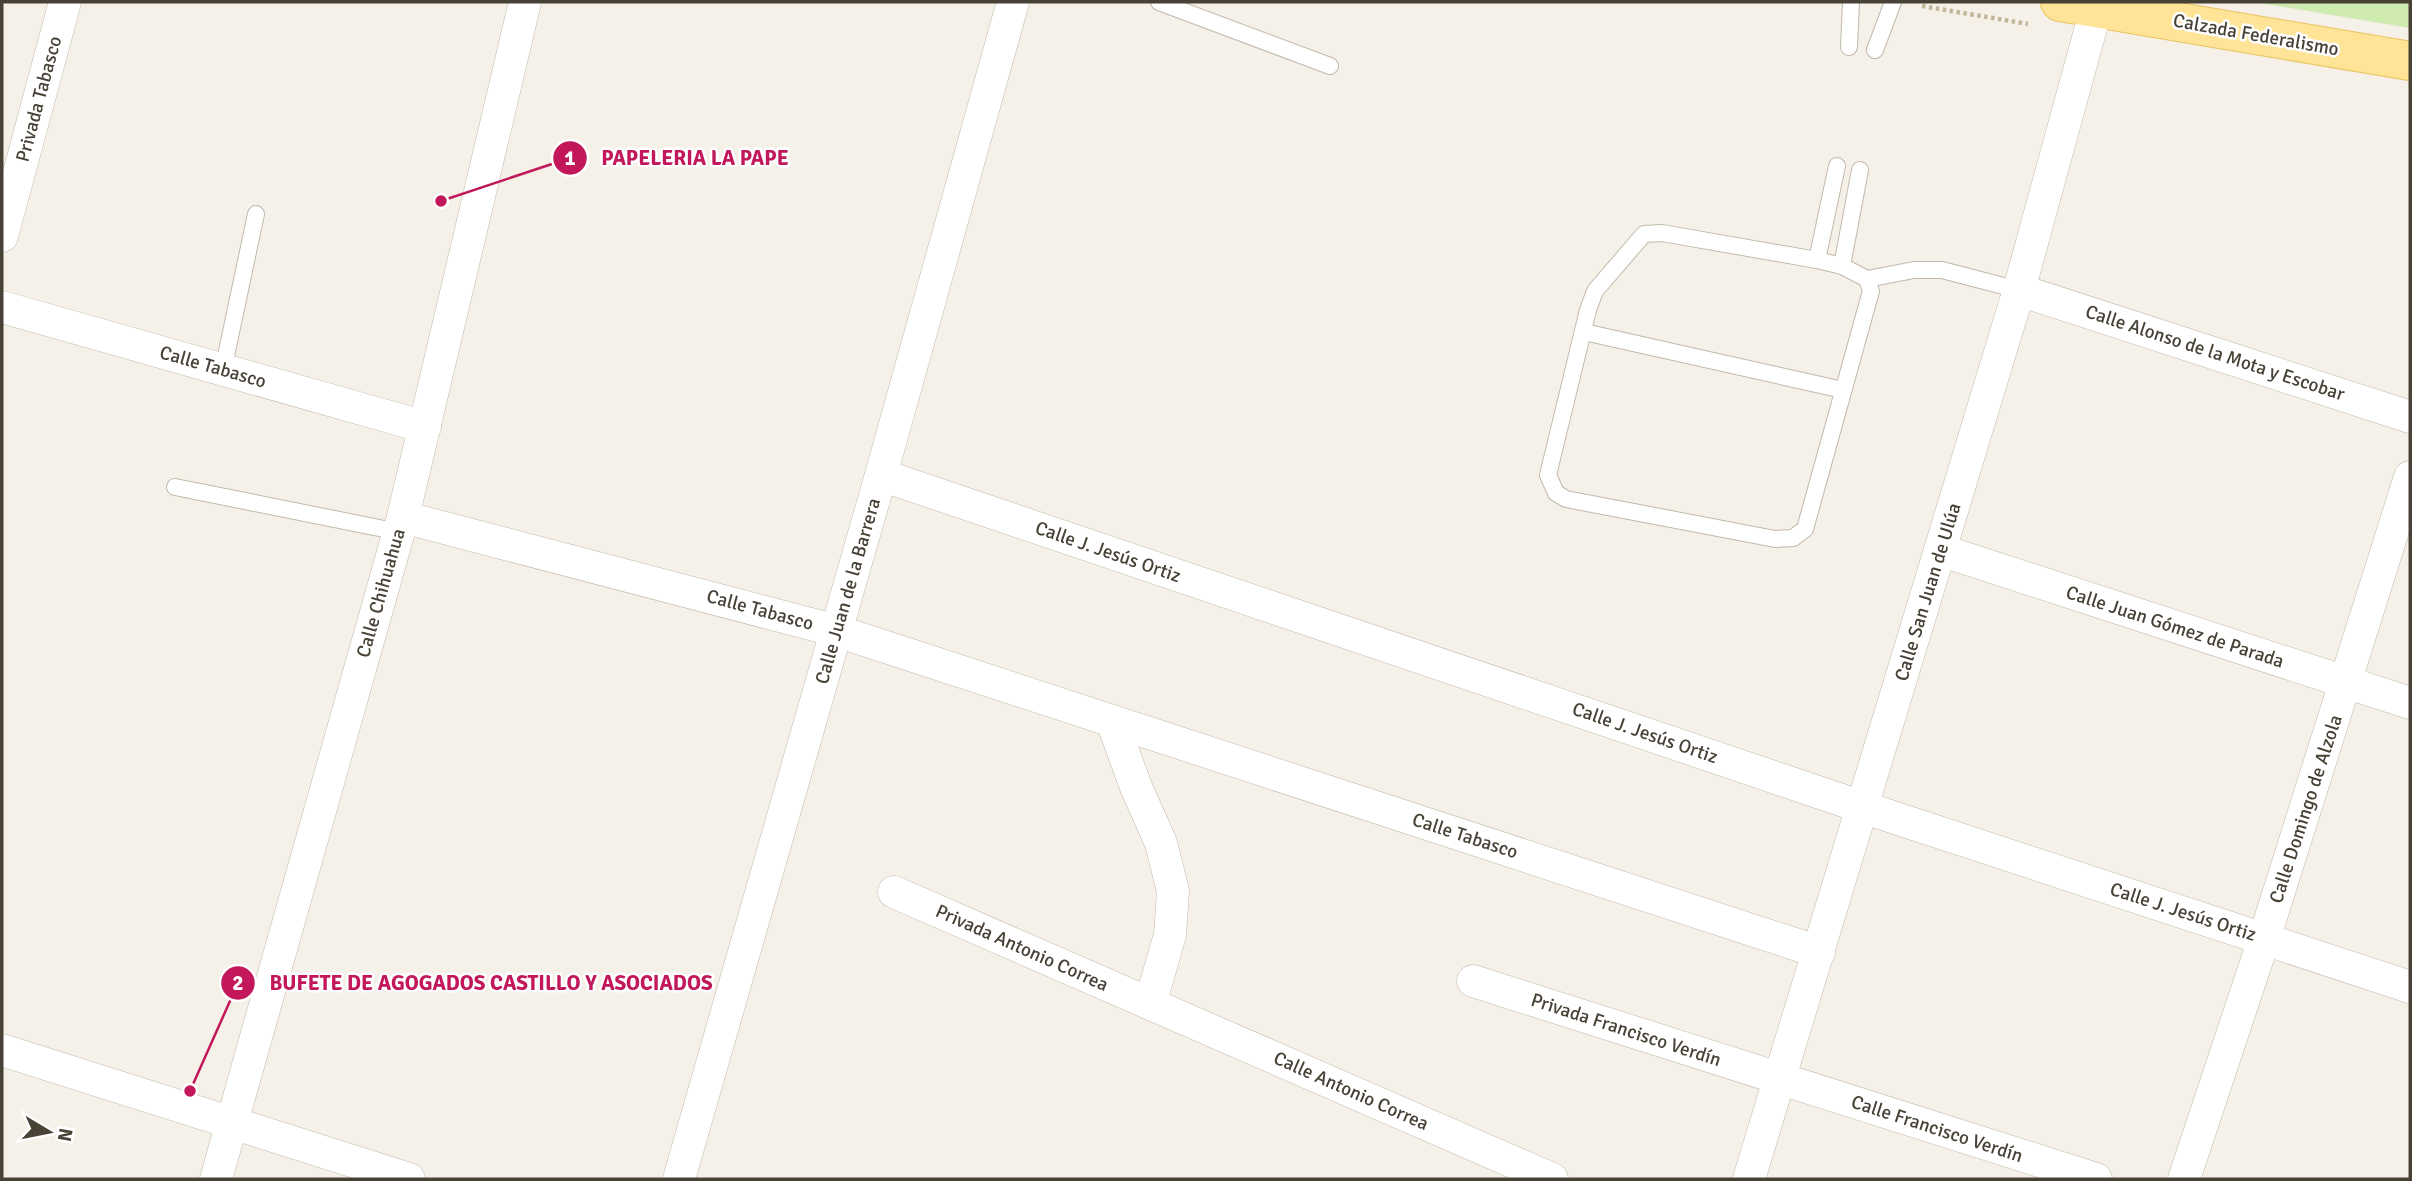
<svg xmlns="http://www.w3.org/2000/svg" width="2412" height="1181" viewBox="0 0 2412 1181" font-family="Signika,sans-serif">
<rect width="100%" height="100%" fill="#f5f1e8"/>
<!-- green -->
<polygon fill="#cfebaf" points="2254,2 2410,2 2410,28"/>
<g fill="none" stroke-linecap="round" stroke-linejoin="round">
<defs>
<g id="lane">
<polyline points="1159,2 1330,66"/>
<polyline points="1849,47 1851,2"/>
<polyline points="1875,50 1893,2"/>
<polygon points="1662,233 1817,260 1842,266 1867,279 1871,291 1805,529 1793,538 1775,539 1566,499 1556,493 1548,475 1588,310 1595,291 1644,234"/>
<polyline points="1817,260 1837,166"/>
<polyline points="1842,266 1860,170"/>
<polyline points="1867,279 1914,270 1942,270 2019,290"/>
<polyline points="1584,332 1843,390"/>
<polyline points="223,370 256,214"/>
<polyline points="175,487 399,532"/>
</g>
<g id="street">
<polyline points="2,236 65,2"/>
<polyline points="2019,290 2410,417"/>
<polyline points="2,307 425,427"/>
<polyline points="881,475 1862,807 2410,987"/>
<polyline points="403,517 837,631 1819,952"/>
<polyline points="1940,550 2410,703"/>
<polyline points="1112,721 1136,787 1161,843 1173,891 1170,935 1150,1004"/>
<polyline points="894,892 1552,1179"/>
<polyline points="1473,981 2096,1179"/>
<polyline points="2,1050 409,1179"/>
<polyline points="216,1179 403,517 525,2"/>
<polyline points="679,1179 881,475 1013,2"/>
<polyline points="1749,1179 2019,290 2098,2"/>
<polyline points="2184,1179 2264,939 2410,477"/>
</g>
<polyline id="primary" points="2060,2 2410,61"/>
</defs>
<!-- lane casing -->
<use href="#lane" stroke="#c1b9aa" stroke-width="18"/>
<!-- street casing -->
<use href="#street" stroke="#c1b9aa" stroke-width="33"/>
<!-- primary casing -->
<use href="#primary" stroke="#eac261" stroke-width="40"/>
<!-- path -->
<polyline stroke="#c3b59a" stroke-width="4.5" stroke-dasharray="3.5 3.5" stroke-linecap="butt" points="1922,6 2028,24"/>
<!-- lane -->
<use href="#lane" stroke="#fff" stroke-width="16"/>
<!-- street -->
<use href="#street" stroke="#fff" stroke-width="32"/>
<!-- primary -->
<use href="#primary" stroke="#ffe396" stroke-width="38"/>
</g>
<g text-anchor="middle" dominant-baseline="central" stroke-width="5" stroke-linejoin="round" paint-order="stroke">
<!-- street labels -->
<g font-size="19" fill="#484136" stroke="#fff">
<text transform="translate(2256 35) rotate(10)">Calzada Federalismo</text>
<text transform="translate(39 99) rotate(-75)">Privada Tabasco</text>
<text transform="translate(2215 353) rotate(18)">Calle Alonso de la Mota y Escobar</text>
<text transform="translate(213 367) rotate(16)">Calle Tabasco</text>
<text transform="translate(1108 552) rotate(19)">Calle J. Jesús Ortiz</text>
<text transform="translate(848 591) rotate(-74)">Calle Juan de la Barrera</text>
<text transform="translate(1928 592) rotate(-73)">Calle San Juan de Ulúa</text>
<text transform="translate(381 593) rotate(-74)">Calle Chihuahua</text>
<text transform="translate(760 610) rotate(15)">Calle Tabasco</text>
<text transform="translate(2175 627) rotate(18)">Calle Juan Gómez de Parada</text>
<text transform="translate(1645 733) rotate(19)">Calle J. Jesús Ortiz</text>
<text transform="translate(2306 809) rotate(-72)">Calle Domingo de Alzola</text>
<text transform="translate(1465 836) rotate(18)">Calle Tabasco</text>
<text transform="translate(2183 912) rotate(18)">Calle J. Jesús Ortiz</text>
<text transform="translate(1022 948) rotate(24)">Privada Antonio Correa</text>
<text transform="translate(1626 1030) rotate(18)">Privada Francisco Verdín</text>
<text transform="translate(1351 1091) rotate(24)">Calle Antonio Correa</text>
<text transform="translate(1937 1129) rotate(18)">Calle Francisco Verdín</text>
</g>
</g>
<!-- callouts -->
<path fill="none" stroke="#c2185b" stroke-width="2.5" d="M441 201L570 158M190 1091L238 983"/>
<g fill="#c2185b" stroke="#fff" stroke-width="2.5">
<circle cx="441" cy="201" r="7"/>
<circle cx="190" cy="1091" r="7"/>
<circle cx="570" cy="158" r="18"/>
<circle cx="238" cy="983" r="18"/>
</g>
<g font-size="21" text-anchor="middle" font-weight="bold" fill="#fff">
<text x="570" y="165">1</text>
<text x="238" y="990">2</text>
</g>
<g font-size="21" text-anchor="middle" font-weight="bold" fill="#c2185b" stroke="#fff" stroke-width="5" stroke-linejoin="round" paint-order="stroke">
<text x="695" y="165">PAPELERIA LA PAPE</text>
<text x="491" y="990">BUFETE DE AGOGADOS CASTILLO Y ASOCIADOS</text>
</g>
<!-- border -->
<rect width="2412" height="1181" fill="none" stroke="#484136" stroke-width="7"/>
<!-- north arrow -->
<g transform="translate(49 1132) rotate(100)" stroke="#ffffff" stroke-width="5" paint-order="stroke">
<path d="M0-5L12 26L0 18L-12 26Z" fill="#484136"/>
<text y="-10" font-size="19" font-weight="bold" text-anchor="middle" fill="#484136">N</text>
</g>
</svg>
